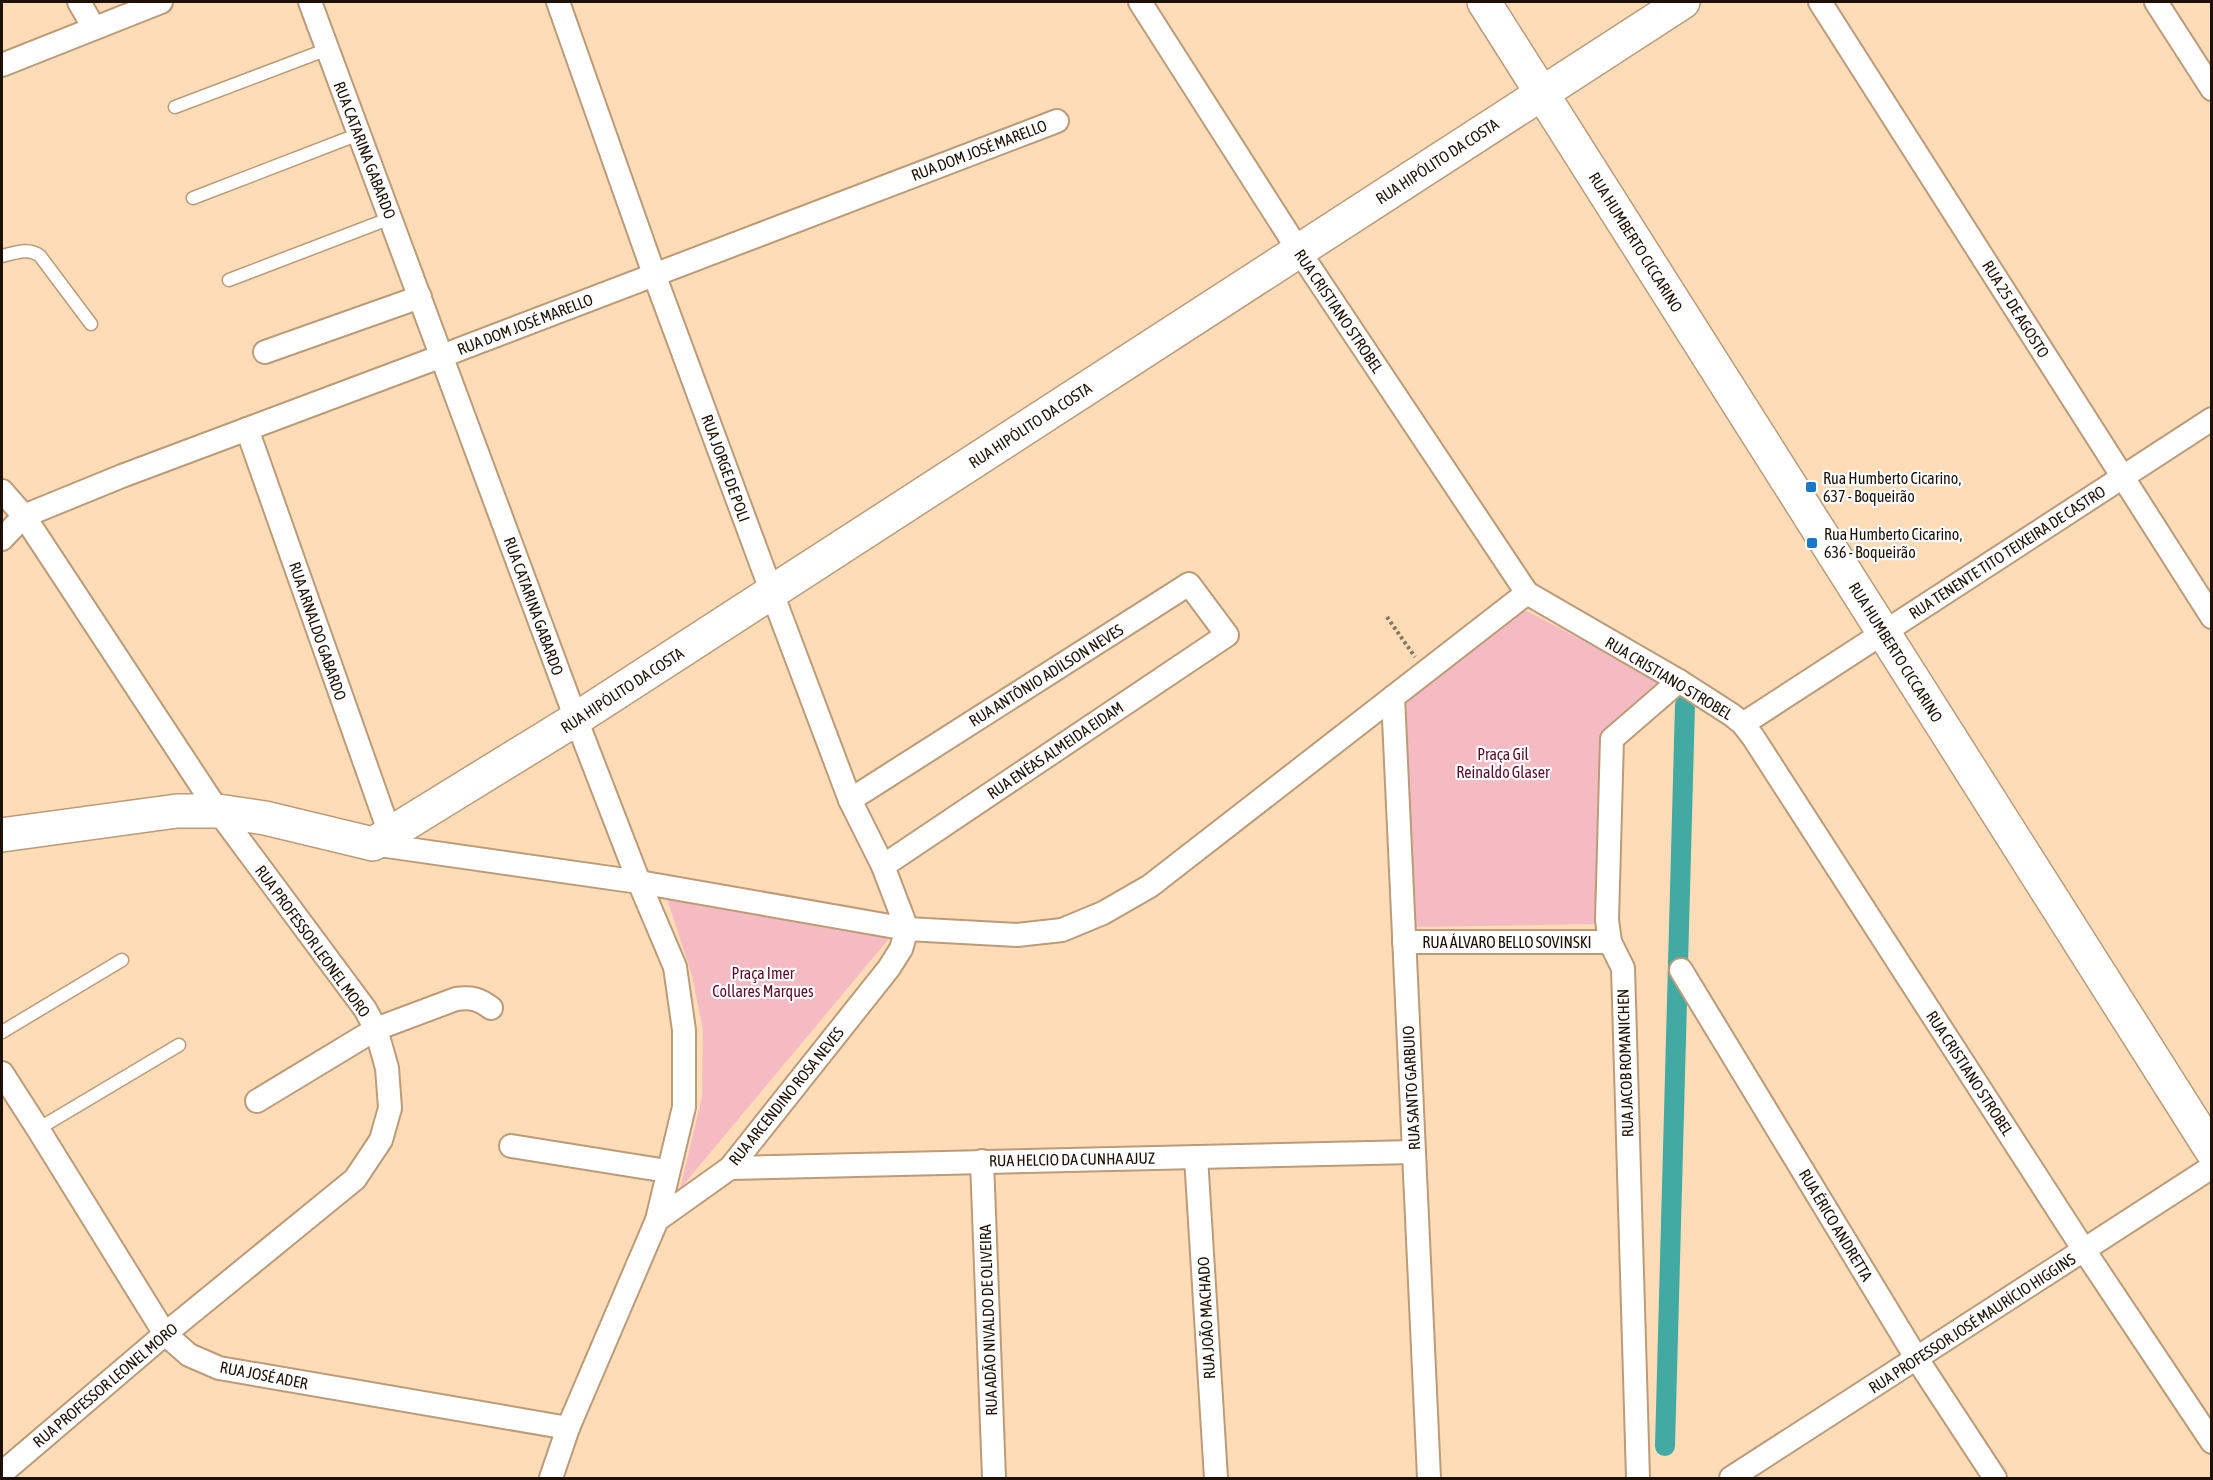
<svg xmlns="http://www.w3.org/2000/svg" width="2213" height="1480" viewBox="0 0 2213 1480" font-family="'Asap Condensed',sans-serif">
<rect width="100%" height="100%" fill="#fedcb8"/>
<!-- green -->
<g fill="#f5bbc3">
<polygon points="1521,608 1660,681 1601,733 1602,924 1412,927 1404,703"/>
<polygon points="667,898 892,935 680,1189 702,1097 703,1030 692,976"/>
</g>
<g fill="none" stroke-linecap="round" stroke-linejoin="round">
<!-- canal -->
<polyline stroke="#42aaa3" stroke-width="20" points="1665,1446 1685,705"/>
<defs>
<g id="lane">
<polyline points="175,107 328,49"/>
<polyline points="193,198 359,134"/>
<path d="M 2,256 C 15,253 28,247 40,256 L 91,324"/>
<polyline points="229,280 391,218"/>
<polyline points="2,1032 122,960"/>
<polyline points="38,1129 179,1045"/>
</g>
<g id="street">
<polyline points="79,2 94,28"/>
<polyline points="310,2 576,719 639,882 675,967 684,1030 684,1107 657,1220"/>
<polyline points="1140,2 1299,251 1527,593 1679,681 1732,715 1743,724 1753,737 2084,1250 2212,1442"/>
<polyline points="1820,2 2212,617"/>
<polyline points="2156,2 2212,89"/>
<polyline points="2,65 161,2"/>
<polyline points="265,352 420,297"/>
<polyline points="247,429 390,834"/>
<polyline points="2,491 24,516 218,811 365,1009 376,1029 387,1068 390,1108 381,1140 355,1179 165,1334 2,1473"/>
<polyline points="2,539 24,516 122,476 442,356 1057,121"/>
<polyline points="1393,697 1429,1478"/>
<polyline points="1743,724 2212,419"/>
<polyline points="850,800 1189,584 1227,635 883,866"/>
<polyline points="373,844 639,882 907,929 1017,935 1062,930 1103,913 1150,886 1527,593"/>
<polyline points="1404,942 1610,942"/>
<polyline points="1681,970 1917,1359 1995,1478"/>
<polyline points="2,1073 38,1129 165,1334 189,1355 219,1368 568,1428"/>
<path d="M 257,1101 L 376,1029 L 456,999 C 472,997 479,999 491,1008"/>
<polyline points="511,1146 667,1171"/>
<polyline points="1196,1157 1216,1478"/>
<polyline points="982,1161 994,1478"/>
<polyline points="730,1168 1414,1152"/>
<polyline points="551,1478 568,1428 657,1220 730,1168 889,968 901,949 907,929 883,866 850,800 772,593 654,274 558,2"/>
<polyline points="1638,1478 1623,968 1610,942 1607,920 1612,739 1679,681"/>
<polyline points="1731,1478 2212,1167"/>
</g>
<g id="secondary">
<polyline points="1484,2 2212,1151"/>
<polyline points="2,835 177,811 218,811 265,818 373,844 576,719 1683,2"/>
</g>
</defs>
<!-- lane casing -->
<use href="#lane" stroke="#bb9b78" stroke-width="15"/>
<!-- street casing -->
<use href="#street" stroke="#bb9b78" stroke-width="26"/>
<!-- secondary casing -->
<use href="#secondary" stroke="#bb9b78" stroke-width="36"/>
<!-- path -->
<polyline stroke="#8a745c" stroke-width="4" stroke-dasharray="3 3" stroke-linecap="butt" points="1387,617 1415,657"/>
<!-- lane -->
<use href="#lane" stroke="#fff" stroke-width="12"/>
<!-- street -->
<use href="#street" stroke="#fff" stroke-width="22"/>
<!-- secondary -->
<use href="#secondary" stroke="#fff" stroke-width="33"/>
</g>
<!-- markers -->
<g fill="#1b78c5" stroke="#fff" stroke-width="2">
<rect x="1805" y="481" width="12" height="12" rx="3"/>
<rect x="1806" y="537" width="12" height="12" rx="3"/>
</g>
<g text-anchor="middle" dominant-baseline="central" stroke-width="4.5" stroke-linejoin="round" paint-order="stroke">
<!-- street labels -->
<g font-size="16" fill="#1c1104" stroke="#fff">
<text transform="translate(365 150) rotate(69)">RUA CATARINA GABARDO</text>
<text transform="translate(979 150) rotate(-21)">RUA DOM JOSÉ MARELLO</text>
<text transform="translate(1437 161) rotate(-33)">RUA HIPÓLITO DA COSTA</text>
<text transform="translate(1636 242) rotate(58)">RUA HUMBERTO CICCARINO</text>
<text transform="translate(2016 309) rotate(58)">RUA 25 DE AGOSTO</text>
<text transform="translate(1339 311) rotate(56)">RUA CRISTIANO STROBEL</text>
<text transform="translate(525 324) rotate(-21)">RUA DOM JOSÉ MARELLO</text>
<text transform="translate(1030 425) rotate(-33)">RUA HIPÓLITO DA COSTA</text>
<text transform="translate(726 468) rotate(70)">RUA JORGE DE POLI</text>
<text transform="translate(2007 552) rotate(-33)">RUA TENENTE TITO TEIXEIRA DE CASTRO</text>
<text transform="translate(534 606) rotate(70)">RUA CATARINA GABARDO</text>
<text transform="translate(318 631) rotate(71)">RUA ARNALDO GABARDO</text>
<text transform="translate(1896 652) rotate(58)">RUA HUMBERTO CICCARINO</text>
<text transform="translate(1046 675) rotate(-32)">RUA ANTÔNIO ADÍLSON NEVES</text>
<text transform="translate(1669 678) rotate(31)">RUA CRISTIANO STROBEL</text>
<text transform="translate(622 690) rotate(-33)">RUA HIPÓLITO DA COSTA</text>
<text transform="translate(1055 750) rotate(-34)">RUA ENÉAS ALMEIDA EIDAM</text>
<text transform="translate(313 941) rotate(54)">RUA PROFESSOR LEONEL MORO</text>
<text x="1507" y="942">RUA ÁLVARO BELLO SOVINSKI</text>
<text transform="translate(1625 1063) rotate(-92)">RUA JACOB ROMANICHEN</text>
<text transform="translate(1970 1073) rotate(57)">RUA CRISTIANO STROBEL</text>
<text transform="translate(1411 1088) rotate(-93)">RUA SANTO GARBUIO</text>
<text transform="translate(786 1096) rotate(-51)">RUA ARCENDINO ROSA NEVES</text>
<text transform="translate(1072 1159) rotate(-1)">RUA HELCIO DA CUNHA AJUZ</text>
<text transform="translate(1836 1225) rotate(59)">RUA ÉRICO ANDRETTA</text>
<text transform="translate(1206 1318) rotate(-93)">RUA JOÃO MACHADO</text>
<text transform="translate(988 1320) rotate(-92)">RUA ADÃO NIVALDO DE OLIVEIRA</text>
<text transform="translate(1972 1323) rotate(-33)">RUA PROFESSOR JOSÉ MAURÍCIO HIGGINS</text>
<text transform="translate(264 1375) rotate(11)">RUA JOSÉ ADER</text>
<text transform="translate(105 1385) rotate(-40)">RUA PROFESSOR LEONEL MORO</text>
</g>
<!-- poi labels -->
<g font-size="16" fill="#1c1104" stroke="#fff" text-anchor="start">
<text x="1823" y="478">Rua Humberto Cicarino,<tspan x="1823" dy="18">637 - Boqueirão</tspan></text>
<text x="1824" y="534">Rua Humberto Cicarino,<tspan x="1824" dy="18">636 - Boqueirão</tspan></text>
</g>
<!-- park labels -->
<g font-size="16" fill="#5c0b25" stroke="#fff">
<text x="1503" y="754">Praça Gil<tspan x="1503" dy="18">Reinaldo Glaser</tspan></text>
<text x="763" y="973">Praça Imer<tspan x="763" dy="18">Collares Marques</tspan></text>
</g>
</g>
<!-- border -->
<rect width="2213" height="1480" fill="none" stroke="#1c1104" stroke-width="6"/>
</svg>
